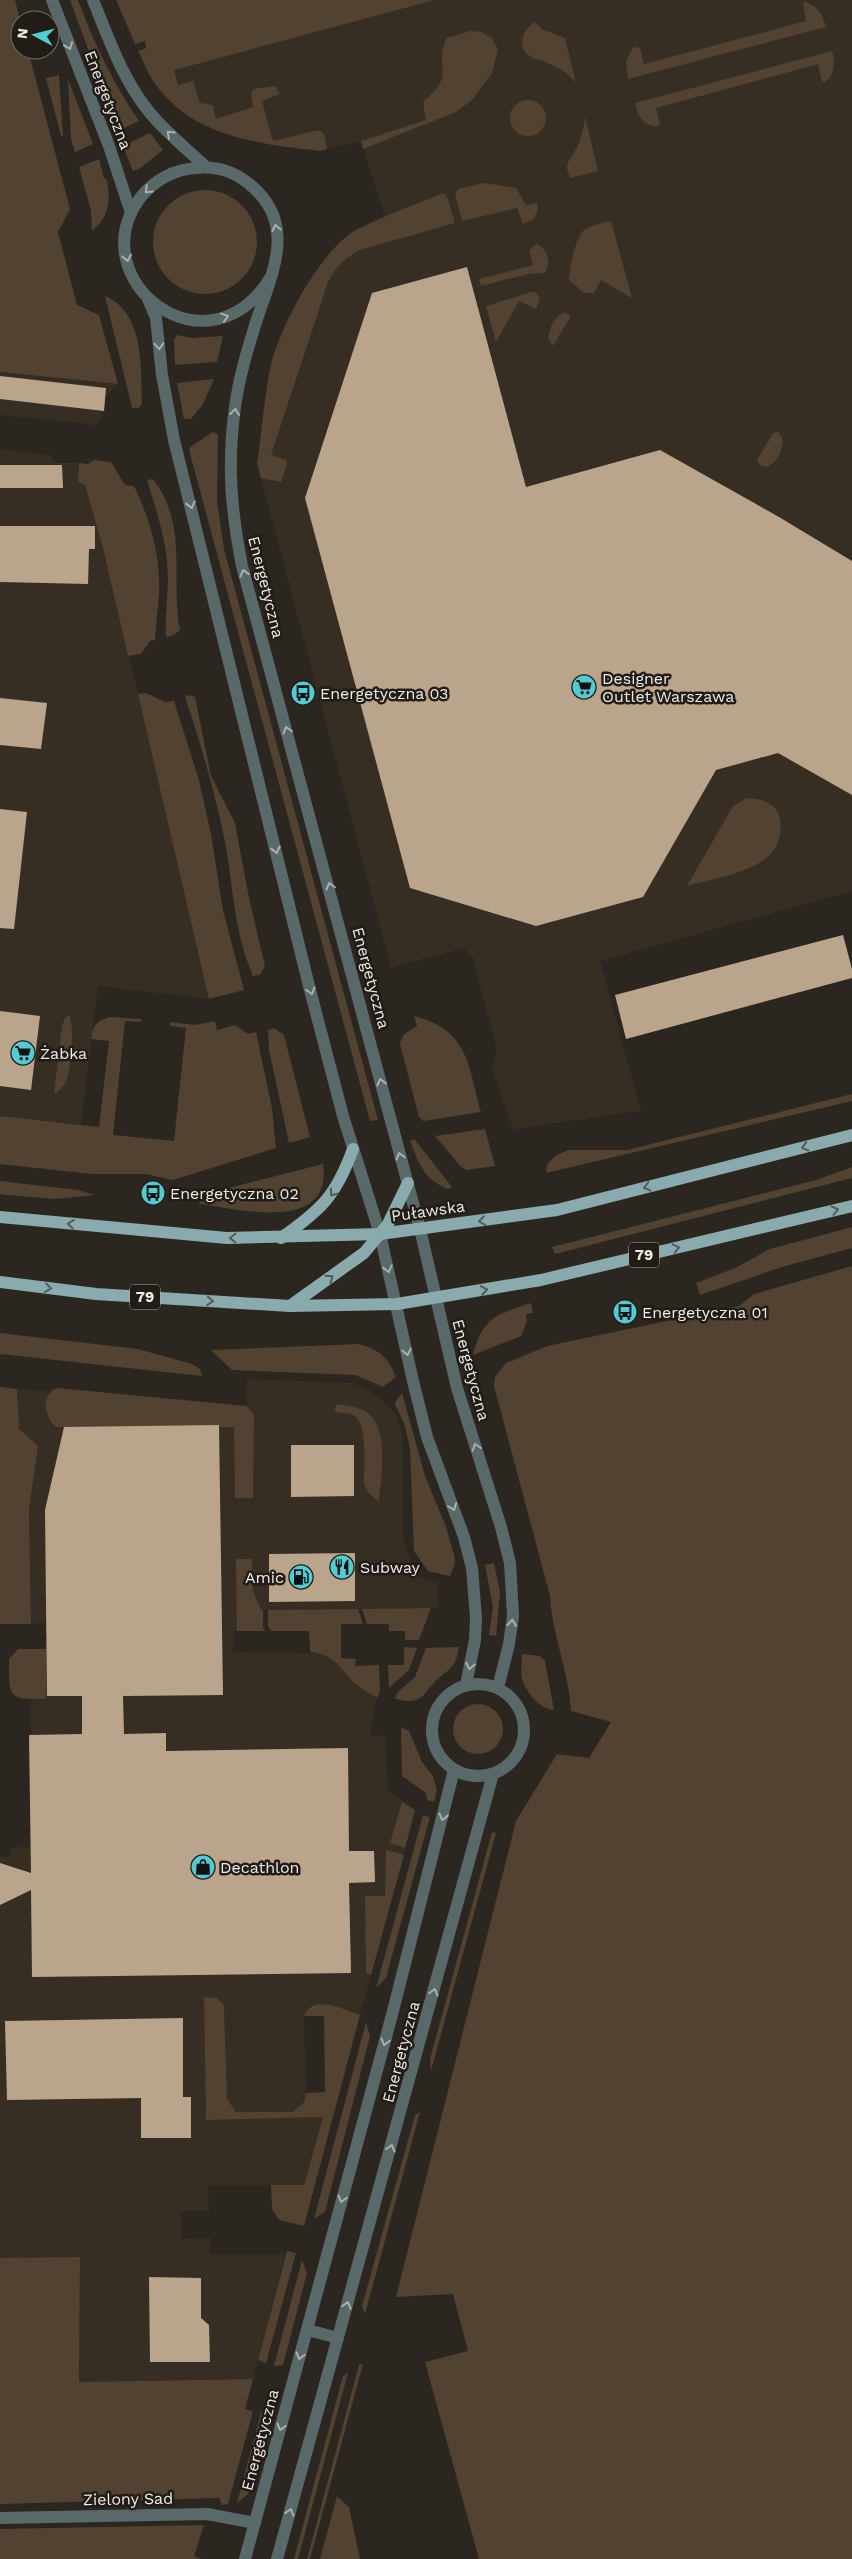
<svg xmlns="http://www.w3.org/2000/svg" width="852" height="2559" viewBox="0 0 852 2559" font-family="'Work Sans',sans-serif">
<rect width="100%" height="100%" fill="#2b261f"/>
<!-- built -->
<g fill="#372e23">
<polygon points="344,0 852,0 852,891 600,961 641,1111 513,1129 492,1070 497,1050 473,959 464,948 391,968 257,463 271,364 286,325 312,277 338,244 357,229 385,217 361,141 320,151 270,145 209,120 152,69"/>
<polygon points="0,372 35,376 118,384 105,397 104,411 97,425 0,415"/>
<polygon points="0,449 50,455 55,463 79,463 78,482 85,485 103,548 209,991 209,999 98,986 81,1125 0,1116"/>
<polygon points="247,1379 352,1383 369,1390 383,1401 396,1415 401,1428 403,1447 403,1539 416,1572 422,1579 437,1583 439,1608 261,1610 253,1591 252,1559 237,1559 237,1631 233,1631 233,1652 322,1653 332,1659 356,1684 377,1698 370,1735 385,1736 388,1790 415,1810 414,1815 360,2015 322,2003 304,2016 306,2093 304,2102 300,2108 293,2112 236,2112 227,2099 224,2005 217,1998 204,1997 206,2120 323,2117 304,2185 208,2186 209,2211 181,2211 182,2239 210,2238 210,2254 285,2254 253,2379 79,2382 80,2258 0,2258 0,1857 10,1857 10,1848 32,1847 31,1700 46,1699 46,1623 31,1624 29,1510 38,1447 19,1429 17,1389 50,1391 47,1395 46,1415 56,1427 234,1427 235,1497 252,1498 254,1414 246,1406"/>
</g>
<!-- green -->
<g fill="#514231">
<polygon points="0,0 15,0 20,20 20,50 28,50 70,209 58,232 77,305 99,315 118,384 0,372"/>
<path d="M 70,0 L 78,0 C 94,43 113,83 139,121 L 118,131 Z"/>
<path d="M 116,0 L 434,0 L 174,70 L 178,85 L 193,81 L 200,103 L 213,105 L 216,119 L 253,107 L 251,93 L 254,89 L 275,86 L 280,94 L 262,101 L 273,141 L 319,130 L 324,134 L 327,149 L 320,151 C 262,144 194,138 156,85 C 148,75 144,62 138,51 L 146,48 L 145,41 L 135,44 Z"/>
<path d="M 803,2 C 816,3 823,15 826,27 L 628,79 L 626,61 L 633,47 L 640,48 L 644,64 L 806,21 Z"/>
<path d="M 536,22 L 541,29 L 565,38 L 576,83 C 568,72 555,66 543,61 C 539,60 534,59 531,57 C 515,48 523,28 536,22 Z"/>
<path d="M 470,31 L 481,32 L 492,38 L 498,50 L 492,73 L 472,100 L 456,112 L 363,149 L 361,141 L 426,120 L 423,102 C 459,72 432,69 447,38 Z"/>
<path d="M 832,51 C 835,61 835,75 825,82 L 822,81 L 818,64 L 656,108 L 660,124 L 656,127 C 643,124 638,117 635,103 Z"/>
<polygon points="59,75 63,136 61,136 46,78"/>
<polygon points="68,79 93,144 75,152 71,139"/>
<circle cx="528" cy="118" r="18"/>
<path d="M 585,116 L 598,171 L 571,178 C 561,164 573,157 578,145 C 582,136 584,126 585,116 Z"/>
<polygon points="150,133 163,150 139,169 133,171 123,146"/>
<path d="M 99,159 L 104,178 L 107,180 C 111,201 109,217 92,231 L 91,211 L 79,167 Z"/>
<polygon points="484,183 516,188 526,205 537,203 538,210 534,219 523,224 517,208 462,221 455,194 458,189"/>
<circle cx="205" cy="242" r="52"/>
<path d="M 443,193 L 447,196 L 455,223 L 360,250 C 344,258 336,267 328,282 L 271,455 L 286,460 L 287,464 L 281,482 L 261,478 L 257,463 C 262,431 264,397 271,365 C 280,326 322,247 358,229 C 385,215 415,205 443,193 Z"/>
<path d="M 611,221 L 632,298 L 601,280 L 594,293 L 584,293 L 569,280 C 569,269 576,236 584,230 C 591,225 603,223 611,221 Z"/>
<path d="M 536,244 C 548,248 551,262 545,273 L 528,274 L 481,286 L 479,279 L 533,265 L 529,250 Z"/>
<polygon points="531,292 535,292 540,298 536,309 519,301 496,342 486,306"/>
<path d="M 105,296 C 145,313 141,368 142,404 L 139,408 L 132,408 Z"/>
<path d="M 565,312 L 571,316 L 553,346 L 548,338 C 549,328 555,316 565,312 Z"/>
<polygon points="177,335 192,338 223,336 217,362 175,365 174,340"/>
<polygon points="214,379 203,404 191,419 184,419 177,383"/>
<polygon points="213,432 218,435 217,501 224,549 378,1120 370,1121 189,450 190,447"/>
<path d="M 778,432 L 782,437 C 785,448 777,463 767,467 L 759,465 L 757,460 L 773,433 Z"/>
<path d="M 94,460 L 111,462 L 125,485 L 134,486 C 150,519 161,557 159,594 C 158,609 156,624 155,640 L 150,641 L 141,654 L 128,656 L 103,548 L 85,485 L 78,482 L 79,463 L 88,464 Z"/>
<path d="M 153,479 C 189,526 170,577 180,630 L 174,635 L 166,637 C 164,612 170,588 167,563 C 165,535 155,507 147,480 Z"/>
<polygon points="146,693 165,702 174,701 199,780 211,834 223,910 244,990 209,999 138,694"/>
<path d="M 189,695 L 195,697 L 211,776 L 235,823 L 249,898 L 265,966 L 260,975 L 253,976 C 233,928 234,891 225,842 C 215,793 201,744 185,697 Z"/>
<path d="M 747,798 C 761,799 772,801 779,815 C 781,821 781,828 780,834 C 776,871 717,877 687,886 L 733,806 Z"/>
<path d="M 69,1015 C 75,1027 71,1065 67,1078 C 65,1085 60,1090 54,1094 L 62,1026 L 65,1018 Z"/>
<path d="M 414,1016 C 469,1030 468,1065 481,1112 L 423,1121 L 419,1117 L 400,1044 C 401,1034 409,1031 417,1026 Z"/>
<path d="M 111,1017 L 141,1019 L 141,1022 L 125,1021 L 113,1135 L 174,1141 L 186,1028 L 170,1026 L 170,1022 L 195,1025 L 215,1021 L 217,1030 L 235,1025 L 248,1034 L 256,1032 L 272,1108 L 276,1148 L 173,1180 L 146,1174 L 92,1174 L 0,1164 L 0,1116 L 99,1127 L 109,1041 L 91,1039 C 93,1025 97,1020 111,1017 Z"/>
<polygon points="274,1028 284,1035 310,1137 289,1143 269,1050 268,1030"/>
<polygon points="852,1094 852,1101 546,1173 547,1165 555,1156 568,1150 627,1150"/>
<polygon points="485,1129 495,1166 467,1170 461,1167 435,1136"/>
<path d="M 410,1140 L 415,1140 L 452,1187 L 448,1189 C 424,1180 418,1163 410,1140 Z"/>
<path d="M 323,1164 C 333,1234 238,1209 199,1204 L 201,1195 Z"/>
<polygon points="852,1167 852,1178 555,1254 552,1247 816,1180"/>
<polygon points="0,1181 78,1190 95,1195 56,1199 6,1195 0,1194"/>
<polygon points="852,1227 852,1248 782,1267 700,1295 696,1283 735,1268 770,1249"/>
<path d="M 852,1266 L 852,2559 L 479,2559 L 425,2362 L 468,2351 L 453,2294 L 396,2297 L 516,1821 L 557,1754 L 589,1758 L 611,1722 L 571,1711 C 569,1672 552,1635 550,1596 L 494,1386 L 495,1377 L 506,1363 L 547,1346 L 739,1306 L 754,1294 Z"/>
<path d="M 531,1303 L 533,1313 L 526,1314 L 527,1321 L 521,1336 L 473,1355 C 482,1318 497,1314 531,1303 Z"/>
<polygon points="0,1333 138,1349 192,1364 200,1369 202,1376 0,1354"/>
<path d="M 359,1344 C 380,1350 388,1357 396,1377 L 383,1387 L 355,1375 L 232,1370 L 211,1350 Z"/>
<polygon points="0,1387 17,1389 19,1429 38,1446 29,1510 31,1624 0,1624"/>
<path d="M 57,1388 L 246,1406 L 254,1414 L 253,1498 L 235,1498 L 234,1427 L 56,1427 C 44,1417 40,1394 57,1388 Z"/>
<polygon points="402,1393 425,1476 445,1524 454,1554 455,1563 450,1576 428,1571 414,1551 410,1448 404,1423 396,1407 395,1402"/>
<path d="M 337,1404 C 346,1406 360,1407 367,1412 C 390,1430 381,1476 379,1502 L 368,1492 L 364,1485 C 364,1469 368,1426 355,1416 C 351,1413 342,1413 336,1412 L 334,1409 Z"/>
<polygon points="236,1559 252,1559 253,1591 261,1610 263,1610 263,1627 265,1631 237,1631"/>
<polygon points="494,1563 500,1592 496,1636 489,1635 493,1607 485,1565"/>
<polygon points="431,1608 419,1640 405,1640 405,1631 389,1631 389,1624 367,1624 362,1609"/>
<path d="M 358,1609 L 363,1624 L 341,1624 L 341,1658 L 356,1659 L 355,1666 L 379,1665 L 380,1692 L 377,1698 C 371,1694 363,1690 357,1685 C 339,1670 337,1654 310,1652 L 309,1631 L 271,1631 L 268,1626 L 268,1610 Z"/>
<polygon points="404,1647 417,1648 409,1670 389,1688 388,1665 404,1665"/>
<path d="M 459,1647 C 456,1671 445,1670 432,1685 C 426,1691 424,1698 415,1700 C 409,1702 401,1700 395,1699 L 397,1693 L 415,1677 L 426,1648 Z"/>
<path d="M 18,1649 L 46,1649 L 46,1699 C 7,1700 9,1697 9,1659 Z"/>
<path d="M 522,1654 L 540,1656 L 545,1661 L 554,1710 C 541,1710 528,1694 523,1682 C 520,1674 522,1662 522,1654 Z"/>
<circle cx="478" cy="1729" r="25"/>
<polygon points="401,1727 409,1731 422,1762 433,1776 437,1790 434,1802 427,1800 426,1793 402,1776"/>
<polygon points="402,1802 415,1810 405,1848 390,1843"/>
<polygon points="423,1815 430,1817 386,1978 376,1988"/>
<polygon points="492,1832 496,1833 431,2071 430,2059"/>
<polygon points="386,1850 404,1855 371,1975 366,1973 365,1896 385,1896"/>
<path d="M 204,1997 L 217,1998 L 224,2005 L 227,2099 L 236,2112 L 293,2112 L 304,2102 L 306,2093 L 325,2092 L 324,2016 L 304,2016 C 313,1993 342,2009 360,2015 L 304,2226 L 279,2220 L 272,2209 L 271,2185 L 304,2185 L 323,2117 L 206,2120 Z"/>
<polygon points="366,2022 370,2036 325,2212 314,2219"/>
<polygon points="420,2112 365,2314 362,2306 415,2115"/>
<polygon points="287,2251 296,2253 266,2363 258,2360"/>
<polygon points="80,2257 79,2382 253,2379 245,2409 253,2411 228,2504 221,2505 220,2498 0,2504 0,2258"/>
<polygon points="302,2260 307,2273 283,2365 274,2366"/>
<polygon points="363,2364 310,2559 307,2559 359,2365"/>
<polygon points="348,2373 298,2559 294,2559 343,2376"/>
<polygon points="261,2412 269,2415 248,2494 237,2503"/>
<polygon points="337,2496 349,2507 360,2559 320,2559"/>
<polygon points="204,2525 194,2556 202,2559 0,2559 0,2529"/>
</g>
<!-- building -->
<g fill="#baa58c">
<polygon points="467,267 526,487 660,450 779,517 852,561 852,795 778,753 716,770 643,897 536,926 410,888 305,498 372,293"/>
<polygon points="0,376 106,388 104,411 0,399"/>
<polygon points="0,465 62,465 63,488 0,488"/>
<polygon points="0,526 95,526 95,549 89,549 88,584 0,582"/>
<polygon points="0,698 47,703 41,749 0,745"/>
<polygon points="0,809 27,812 14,929 0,928"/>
<polygon points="843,935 852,969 852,978 626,1039 615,995"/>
<polygon points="0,1011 40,1016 31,1090 0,1086"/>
<polygon points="219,1425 223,1695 123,1696 124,1734 166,1733 166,1751 348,1748 349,1851 374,1851 375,1882 349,1883 351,1973 32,1977 31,1890 0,1905 0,1863 31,1873 29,1735 82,1734 82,1696 47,1696 45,1510 64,1427"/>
<polygon points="291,1445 354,1445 354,1496 291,1497"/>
<polygon points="355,1553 355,1601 269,1602 269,1554"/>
<polygon points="183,2018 183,2097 191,2097 191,2138 141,2138 141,2098 7,2100 5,2021"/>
<polygon points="149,2277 201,2278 201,2318 209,2325 210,2362 150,2362"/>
</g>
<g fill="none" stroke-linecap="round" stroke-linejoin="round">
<!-- minor -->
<g stroke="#59696a" stroke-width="12">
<polyline points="52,0 109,146 131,213"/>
<path d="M 93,0 C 110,42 126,89 158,122 C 173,138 190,152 206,167"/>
<path d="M 272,275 C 210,381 79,281 140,198 C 154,180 175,169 197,168 C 216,166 234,172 248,183 C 298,222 273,271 257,319 C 248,348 239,377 235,407 C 227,465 231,509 242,566 L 420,1229 L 457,1388 L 501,1527 L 510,1563 L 513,1616 L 509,1644 L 498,1688"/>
<polyline points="148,299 156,318 162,375 174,440 309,986 343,1116 380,1234 413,1381 427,1437 464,1537 472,1568 476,1618 475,1640 466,1685"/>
<circle cx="478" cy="1730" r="46"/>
<polyline points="308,2330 338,2338"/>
<polyline points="0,2518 207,2514 255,2523"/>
<polyline points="245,2559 393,2011 454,1770"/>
<polyline points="277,2559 493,1774"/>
</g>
<!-- major -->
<g stroke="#8aabad" stroke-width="12">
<polyline points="0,1217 227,1238 380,1234 557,1210 852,1135"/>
<path d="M 281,1238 C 321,1210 336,1196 353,1149"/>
<polyline points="0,1282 96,1294 290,1306 397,1304 541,1280 852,1206"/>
<polyline points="290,1306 364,1253 388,1224 408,1183"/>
</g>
</g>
<!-- one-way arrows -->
<defs><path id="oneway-chevron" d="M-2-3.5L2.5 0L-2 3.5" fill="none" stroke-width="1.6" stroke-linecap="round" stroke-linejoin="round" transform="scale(1.25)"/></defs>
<g stroke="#acb0af">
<use href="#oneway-chevron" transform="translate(69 46) rotate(68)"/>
<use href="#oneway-chevron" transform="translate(170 134) rotate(-137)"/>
<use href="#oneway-chevron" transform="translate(148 190) rotate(136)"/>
<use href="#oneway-chevron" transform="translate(276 228) rotate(-102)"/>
<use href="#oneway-chevron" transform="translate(127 258) rotate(79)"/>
<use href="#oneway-chevron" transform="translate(225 317) rotate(-18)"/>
<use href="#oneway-chevron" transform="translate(159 346) rotate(86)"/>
<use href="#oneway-chevron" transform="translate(235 412) rotate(-83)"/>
<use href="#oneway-chevron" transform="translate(191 505) rotate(76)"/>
<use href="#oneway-chevron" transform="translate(244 573) rotate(-105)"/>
<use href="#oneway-chevron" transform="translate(287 730) rotate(-105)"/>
<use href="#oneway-chevron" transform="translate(276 850) rotate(76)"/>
<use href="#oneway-chevron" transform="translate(330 886) rotate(-105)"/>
<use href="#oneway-chevron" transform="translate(311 991) rotate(75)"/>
<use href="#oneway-chevron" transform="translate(381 1082) rotate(-104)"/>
<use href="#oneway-chevron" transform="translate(400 1156) rotate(-105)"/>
<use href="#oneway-chevron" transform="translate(388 1269) rotate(76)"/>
<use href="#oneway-chevron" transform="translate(407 1352) rotate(78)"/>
<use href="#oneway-chevron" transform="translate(476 1447) rotate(-108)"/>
<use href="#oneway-chevron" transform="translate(453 1507) rotate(69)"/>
<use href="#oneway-chevron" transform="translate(512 1623) rotate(-84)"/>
<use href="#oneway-chevron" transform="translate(470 1666) rotate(101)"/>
<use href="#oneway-chevron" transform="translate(443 1817) rotate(104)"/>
<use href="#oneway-chevron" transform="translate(434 1992) rotate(-75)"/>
<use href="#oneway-chevron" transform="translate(385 2042) rotate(105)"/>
<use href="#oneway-chevron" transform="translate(391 2148) rotate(-74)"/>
<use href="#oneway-chevron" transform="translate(342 2199) rotate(105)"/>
<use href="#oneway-chevron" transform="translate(347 2305) rotate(-74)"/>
<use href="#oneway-chevron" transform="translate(300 2356) rotate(106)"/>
<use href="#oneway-chevron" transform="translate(281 2427) rotate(105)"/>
<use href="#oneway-chevron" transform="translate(290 2512) rotate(-74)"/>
</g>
<g stroke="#505c5a">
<use href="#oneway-chevron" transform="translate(805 1147) rotate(165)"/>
<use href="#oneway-chevron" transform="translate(647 1187) rotate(166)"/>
<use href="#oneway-chevron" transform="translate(333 1193) rotate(126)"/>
<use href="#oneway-chevron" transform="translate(835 1210) rotate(-14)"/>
<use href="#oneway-chevron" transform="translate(482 1221) rotate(172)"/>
<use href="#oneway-chevron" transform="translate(71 1224) rotate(-174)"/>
<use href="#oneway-chevron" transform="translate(233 1238) rotate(-179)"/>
<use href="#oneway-chevron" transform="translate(676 1248) rotate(-13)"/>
<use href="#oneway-chevron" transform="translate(330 1278) rotate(-35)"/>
<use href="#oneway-chevron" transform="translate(48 1288) rotate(7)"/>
<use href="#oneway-chevron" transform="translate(484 1290) rotate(-10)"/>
<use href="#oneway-chevron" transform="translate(210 1301) rotate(4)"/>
</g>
<!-- icons -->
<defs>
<symbol id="supermarket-disc" viewBox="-11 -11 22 22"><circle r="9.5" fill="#51ccd4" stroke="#211c16"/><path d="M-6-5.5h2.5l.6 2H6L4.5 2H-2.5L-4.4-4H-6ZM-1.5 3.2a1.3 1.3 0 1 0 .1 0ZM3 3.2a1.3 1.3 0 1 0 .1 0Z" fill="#111"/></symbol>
<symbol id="bus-disc" viewBox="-11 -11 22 22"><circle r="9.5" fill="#51ccd4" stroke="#211c16"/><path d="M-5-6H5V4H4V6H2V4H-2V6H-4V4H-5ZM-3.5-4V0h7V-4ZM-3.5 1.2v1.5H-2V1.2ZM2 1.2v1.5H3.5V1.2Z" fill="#111"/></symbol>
<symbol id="restaurant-disc" viewBox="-11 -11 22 22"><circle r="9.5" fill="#51ccd4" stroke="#211c16"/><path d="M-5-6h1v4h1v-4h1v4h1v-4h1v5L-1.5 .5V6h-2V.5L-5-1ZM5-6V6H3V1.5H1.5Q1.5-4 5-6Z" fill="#111"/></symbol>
<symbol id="fuel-disc" viewBox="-11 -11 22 22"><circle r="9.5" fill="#51ccd4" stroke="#211c16"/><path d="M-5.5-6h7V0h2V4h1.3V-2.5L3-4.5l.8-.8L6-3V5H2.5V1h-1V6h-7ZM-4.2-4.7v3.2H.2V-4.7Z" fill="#111"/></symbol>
<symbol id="shop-disc" viewBox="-11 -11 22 22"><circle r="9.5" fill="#51ccd4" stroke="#211c16"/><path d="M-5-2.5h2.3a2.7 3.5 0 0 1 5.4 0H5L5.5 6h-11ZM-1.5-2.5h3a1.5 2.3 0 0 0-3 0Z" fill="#111"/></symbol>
</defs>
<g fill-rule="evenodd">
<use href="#supermarket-disc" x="570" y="673" width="28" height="28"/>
<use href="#bus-disc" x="289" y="679" width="28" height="28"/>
<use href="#supermarket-disc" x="9" y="1039" width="28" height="28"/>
<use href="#bus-disc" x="139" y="1179" width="28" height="28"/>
<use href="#bus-disc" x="611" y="1298" width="28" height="28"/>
<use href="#restaurant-disc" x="328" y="1553" width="28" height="28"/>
<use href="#fuel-disc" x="287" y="1563" width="28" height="28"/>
<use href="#shop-disc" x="189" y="1853" width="28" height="28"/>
</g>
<g text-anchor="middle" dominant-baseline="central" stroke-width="5" stroke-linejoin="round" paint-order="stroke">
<!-- shield labels -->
<g fill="#211c16" stroke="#b1ada8" stroke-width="1">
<rect x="629" y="1242.5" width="30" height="25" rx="4"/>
<rect x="130" y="1284.5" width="30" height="25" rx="4"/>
</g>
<g font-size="15" font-weight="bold" fill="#efebe7">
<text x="644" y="1255">79</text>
<text x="145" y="1297">79</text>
</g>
<!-- street labels -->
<g font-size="16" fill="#efebe7" stroke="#211c16">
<text transform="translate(108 100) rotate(69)">Energetyczna</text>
<text transform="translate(266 587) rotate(76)">Energetyczna</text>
<text transform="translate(371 978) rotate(75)">Energetyczna</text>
<text transform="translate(428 1211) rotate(-8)">Puławska</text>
<text transform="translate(471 1370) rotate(75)">Energetyczna</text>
<text transform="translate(401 2052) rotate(-75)">Energetyczna</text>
<text transform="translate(260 2440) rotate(-75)">Energetyczna</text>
<text transform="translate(128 2499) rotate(-1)">Zielony Sad</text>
</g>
<!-- poi labels -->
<g font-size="16" fill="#efebe7" stroke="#211c16" text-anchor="start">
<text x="602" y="678">Designer<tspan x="602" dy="18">Outlet Warszawa</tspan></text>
<text x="320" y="693">Energetyczna 03</text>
<text x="40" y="1053">Żabka</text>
<text x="170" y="1193">Energetyczna 02</text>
<text x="642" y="1312">Energetyczna 01</text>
<text x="360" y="1567">Subway</text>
<text x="284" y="1577" text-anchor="end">Amic</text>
<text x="220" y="1867">Decathlon</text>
</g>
</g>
<!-- north arrow -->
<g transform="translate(35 35) rotate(277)"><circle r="24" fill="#211c16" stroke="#736f6a"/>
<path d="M0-4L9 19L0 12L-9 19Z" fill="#51ccd4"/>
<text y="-8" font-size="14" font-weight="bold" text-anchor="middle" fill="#efebe7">N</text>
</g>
</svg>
